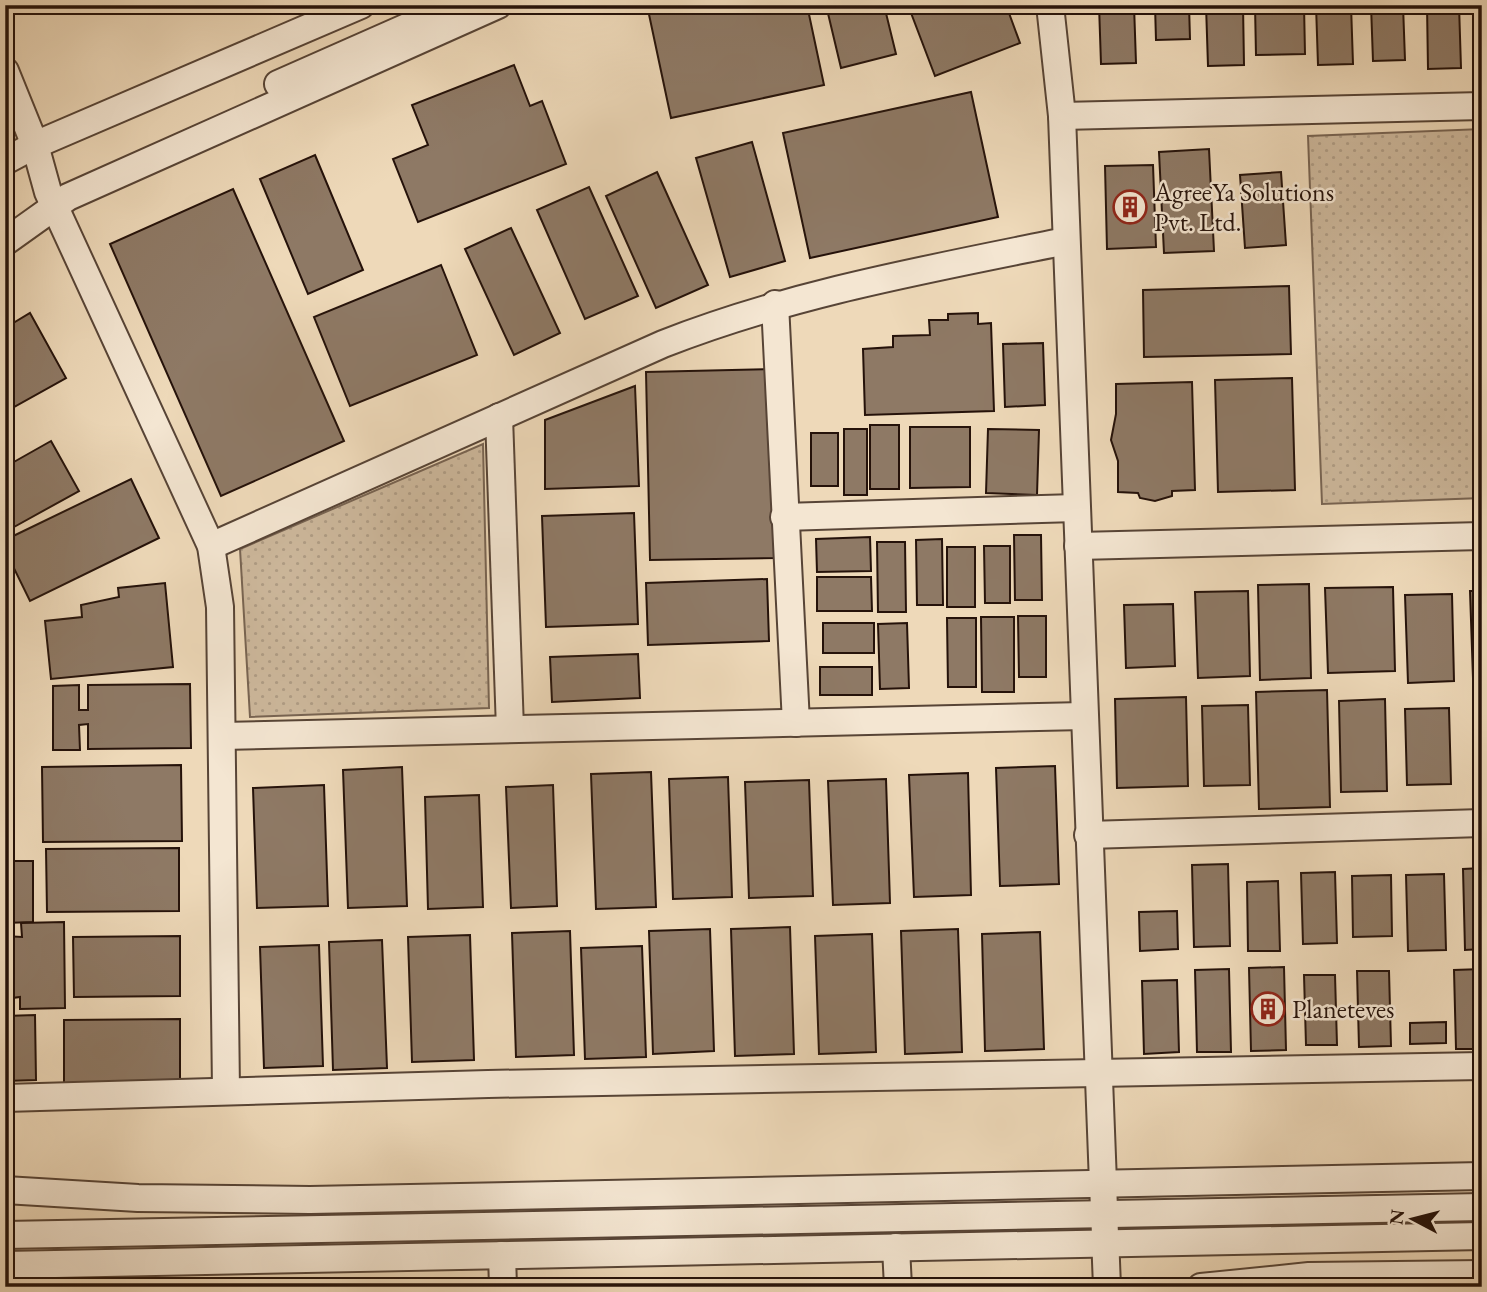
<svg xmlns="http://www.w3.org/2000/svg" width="1487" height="1292" viewBox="0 0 1487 1292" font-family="'EB Garamond',serif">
<defs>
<pattern id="park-dots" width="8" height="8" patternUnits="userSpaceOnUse" patternTransform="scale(1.75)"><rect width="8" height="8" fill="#ccb79b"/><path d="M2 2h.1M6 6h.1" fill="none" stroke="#af9c84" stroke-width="1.8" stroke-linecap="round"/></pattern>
</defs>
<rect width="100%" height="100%" fill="#eed9b9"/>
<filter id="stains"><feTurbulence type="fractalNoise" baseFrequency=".00286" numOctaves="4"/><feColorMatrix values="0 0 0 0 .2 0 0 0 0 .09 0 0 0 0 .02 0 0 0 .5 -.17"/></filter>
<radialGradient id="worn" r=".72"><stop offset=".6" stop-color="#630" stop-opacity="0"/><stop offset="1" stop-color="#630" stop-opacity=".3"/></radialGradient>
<!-- park -->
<g fill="url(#park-dots)" stroke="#786452" stroke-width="2">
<polygon points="1482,129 1482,498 1322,504 1308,136"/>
<polygon points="483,444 489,708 250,717 240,549"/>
</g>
<!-- building -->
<g fill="#8e7965" stroke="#25120a" stroke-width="2">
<polygon points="647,5 807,5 824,85 671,118"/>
<polygon points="826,5 884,5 896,54 841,68"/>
<polygon points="908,5 1006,5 1020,43 935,76"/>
<polygon points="1099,5 1134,5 1136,63 1101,64"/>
<polygon points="1155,5 1189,5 1190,39 1156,40"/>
<polygon points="1206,5 1243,5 1244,65 1208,66"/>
<polygon points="1255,5 1304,5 1305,54 1256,55"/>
<polygon points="1316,5 1351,5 1353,64 1318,65"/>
<polygon points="1371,5 1403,5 1405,60 1373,61"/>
<polygon points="1427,5 1459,5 1461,68 1428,69"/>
<polygon points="514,65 530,106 542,101 566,164 418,222 393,159 428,145 412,105"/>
<polygon points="971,92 998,217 810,258 783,133"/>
<polygon points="752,142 785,261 730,277 696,158"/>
<polygon points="1209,149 1214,251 1164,253 1159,152"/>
<polygon points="315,155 363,270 308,294 260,179"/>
<polygon points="1153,165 1156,247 1107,249 1105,166"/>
<polygon points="657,172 708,285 656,308 606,196"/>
<polygon points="1281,172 1286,245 1245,248 1240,175"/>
<polygon points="589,187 638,296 585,319 537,210"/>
<polygon points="233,189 344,441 221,496 110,244"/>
<polygon points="511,228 560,333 514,355 465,249"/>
<polygon points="441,265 477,355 350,406 314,317"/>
<polygon points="1289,286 1291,354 1144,357 1143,290"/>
<polygon points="30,313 66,378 5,412 5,328"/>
<polygon points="978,313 978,324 991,323 994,411 865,415 863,349 893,347 893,336 930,335 929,320 948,320 948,314"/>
<polygon points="1043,343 1045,405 1005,407 1003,344"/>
<polygon points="772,369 775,558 650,560 646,372"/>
<polygon points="1292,378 1295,490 1218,492 1215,380"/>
<polygon points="1192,382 1195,490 1172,491 1172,496 1155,501 1140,498 1138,493 1118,492 1118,461 1111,440 1116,414 1116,384"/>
<polygon points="635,386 639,486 545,489 545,420"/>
<rect x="870" y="425" width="29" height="64"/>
<polygon points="910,427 970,427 970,487 910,488"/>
<rect x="844" y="429" width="23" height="66"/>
<polygon points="988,429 1039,430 1037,495 986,493"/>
<rect x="811" y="433" width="27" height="53"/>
<polygon points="51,441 79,491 14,527 5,511 5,467"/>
<polygon points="131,479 159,538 30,601 5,550 5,540"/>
<polygon points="634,513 638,624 546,627 542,516"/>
<polygon points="1014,535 1041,535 1042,600 1015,600"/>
<polygon points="870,537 871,571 817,572 816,539"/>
<polygon points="942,539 943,605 917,605 916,540"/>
<polygon points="877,542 905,542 906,612 878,612"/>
<polygon points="984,546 1010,546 1010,603 985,603"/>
<rect x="947" y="547" width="28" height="60"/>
<polygon points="817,577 871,577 872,611 817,611"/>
<polygon points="767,579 769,641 648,645 646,583"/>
<polygon points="165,583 173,667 51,679 45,621 82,617 81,605 119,597 118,588"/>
<polygon points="1309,584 1311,678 1260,680 1258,585"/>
<polygon points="1393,587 1395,671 1328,673 1325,588"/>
<polygon points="1248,591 1250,676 1198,678 1195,592"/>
<polygon points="1470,591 1482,591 1482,678 1473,678"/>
<polygon points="1452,594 1454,681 1408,683 1405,595"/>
<polygon points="1173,604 1175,666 1126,668 1124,605"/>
<polygon points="1018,616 1046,616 1046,677 1019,677"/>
<polygon points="981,617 1014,617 1014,692 982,692"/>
<polygon points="947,618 976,618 976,687 948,687"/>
<rect x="823" y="623" width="51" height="30"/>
<polygon points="907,623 909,688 880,689 878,624"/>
<polygon points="638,654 640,698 552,702 550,657"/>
<rect x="820" y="667" width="52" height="28"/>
<polygon points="190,684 191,748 88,749 88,724 79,725 80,750 53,750 53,686 79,685 79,710 88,710 88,685"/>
<polygon points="1327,690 1330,807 1259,809 1256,692"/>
<polygon points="1476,694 1482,694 1482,779 1478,779"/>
<polygon points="1186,697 1188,786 1117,788 1115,699"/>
<polygon points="1385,699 1387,791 1341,792 1339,701"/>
<polygon points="1248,705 1250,785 1204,786 1202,706"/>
<polygon points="1449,708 1451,784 1407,785 1405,709"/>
<polygon points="181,765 182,841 43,842 42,767"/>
<polygon points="1055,766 1059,884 1000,886 996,768"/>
<polygon points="402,767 407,906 348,908 343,770"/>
<polygon points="651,772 656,907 596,909 591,774"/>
<polygon points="968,773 971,895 914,897 909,775"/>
<polygon points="728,777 732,897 673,899 669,779"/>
<polygon points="886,779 890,903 833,905 828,781"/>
<polygon points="809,780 813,896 749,898 745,782"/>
<polygon points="324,785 328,906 257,908 253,788"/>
<polygon points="553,785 557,906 511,908 506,787"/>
<polygon points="479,795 483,907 428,909 425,797"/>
<polygon points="179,848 179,911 47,912 46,849"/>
<polygon points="5,861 33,861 33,922 5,923"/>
<polygon points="1228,864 1230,946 1194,947 1192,865"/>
<polygon points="1482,868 1482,949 1465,950 1463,869"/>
<polygon points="1335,872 1337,943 1303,944 1301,873"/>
<polygon points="1444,874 1446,950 1408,951 1406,875"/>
<polygon points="1391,875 1392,936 1353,937 1352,876"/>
<polygon points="1278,881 1280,951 1248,951 1247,882"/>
<polygon points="1177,911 1178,949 1140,951 1139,912"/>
<polygon points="64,922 65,1008 20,1009 20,997 5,999 5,936 22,937 21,923"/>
<polygon points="790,927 794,1054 735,1056 731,929"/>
<polygon points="710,929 714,1051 653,1054 649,931"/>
<polygon points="958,929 962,1052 905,1054 901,931"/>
<polygon points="570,931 574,1055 516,1057 512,933"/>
<polygon points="1040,932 1044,1049 985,1051 982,934"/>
<polygon points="872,934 876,1052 819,1054 815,936"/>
<polygon points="470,935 474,1060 412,1062 408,937"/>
<polygon points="180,936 180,996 74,997 73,937"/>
<polygon points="382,940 387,1068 333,1070 329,942"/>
<polygon points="319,945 323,1066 264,1068 260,947"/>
<polygon points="642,946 646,1057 585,1059 581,948"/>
<polygon points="1284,967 1286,1050 1251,1051 1249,968"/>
<polygon points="1229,969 1231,1052 1197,1052 1195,970"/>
<polygon points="1482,969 1482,1049 1456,1049 1454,970"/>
<polygon points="1357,971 1389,971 1391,1046 1359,1047"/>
<polygon points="1304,975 1335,975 1337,1045 1306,1045"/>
<polygon points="1177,980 1179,1052 1144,1054 1142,981"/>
<polygon points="35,1015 36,1080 5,1081 5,1016"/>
<polygon points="180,1019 180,1082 64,1083 64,1020"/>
<polygon points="1446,1022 1446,1043 1410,1044 1410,1023"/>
</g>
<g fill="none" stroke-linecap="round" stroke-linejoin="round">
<defs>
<g id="minor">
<polyline points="1050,5 1062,116 1107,1287"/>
<polyline points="5,71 35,145 48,192 211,546 220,607 226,1090"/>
<polyline points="278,84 441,12"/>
<polyline points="1062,116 1482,106"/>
<polyline points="5,161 35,145 361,5"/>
<polyline points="5,242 68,197 498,5"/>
<polyline points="775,304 796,723"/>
<polyline points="499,417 510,729"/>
<polyline points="784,517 1076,508"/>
<path d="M 211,546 L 663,344 C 793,293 929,269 1066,241"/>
<polyline points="1078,546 1482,536"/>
<polyline points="222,736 1084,716"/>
<polyline points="1088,835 1482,823"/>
<polyline points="5,1098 488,1084 1482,1066"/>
<polyline points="5,1190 138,1198 310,1200 1482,1176"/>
<polyline points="5,1235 1482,1207"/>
<polyline points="896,1247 898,1287"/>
<polyline points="502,1255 503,1287"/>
<polyline points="5,1265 1482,1236"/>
<polyline points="1201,1287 1309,1276 1482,1274"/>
</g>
</defs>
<!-- minor casing -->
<use href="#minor" stroke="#574436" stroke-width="30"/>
<!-- minor -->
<use href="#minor" stroke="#f4e6d2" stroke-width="26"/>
</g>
<!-- icons -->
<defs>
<symbol id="building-ring" viewBox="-11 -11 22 22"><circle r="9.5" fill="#f4e6d2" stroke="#8f2418" stroke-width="1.5"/><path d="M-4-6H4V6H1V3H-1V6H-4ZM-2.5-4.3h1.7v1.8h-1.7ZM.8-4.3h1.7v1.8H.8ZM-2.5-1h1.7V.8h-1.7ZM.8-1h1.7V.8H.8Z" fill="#8f2418"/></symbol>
</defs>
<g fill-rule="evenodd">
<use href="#building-ring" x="1111" y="188" width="38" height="38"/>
<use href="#building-ring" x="1249" y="990" width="38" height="38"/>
</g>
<g text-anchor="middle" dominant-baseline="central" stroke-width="5" stroke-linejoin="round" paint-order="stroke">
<!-- poi labels -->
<g font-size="26" fill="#25120a" stroke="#f4e6d2" text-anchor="start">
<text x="1154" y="192">AgreeYa Solutions<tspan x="1154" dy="30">Pvt. Ltd.</tspan></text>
<text x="1292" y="1009">Planeteves</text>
</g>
</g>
<!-- margin -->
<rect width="1487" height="1292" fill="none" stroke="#eed9b9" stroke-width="28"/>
<rect x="7" y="7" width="1473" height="1278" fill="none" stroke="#25120a" stroke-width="3.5"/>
<rect x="14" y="14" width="1459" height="1264" fill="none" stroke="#25120a" stroke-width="2"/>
<!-- north arrow -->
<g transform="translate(1413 1219) rotate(277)" stroke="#f4e6d2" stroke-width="5" paint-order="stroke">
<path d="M0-5L12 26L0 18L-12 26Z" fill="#25120a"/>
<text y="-10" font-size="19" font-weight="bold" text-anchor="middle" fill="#25120a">N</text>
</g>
<rect width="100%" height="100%" filter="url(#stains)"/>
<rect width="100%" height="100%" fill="url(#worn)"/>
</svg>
